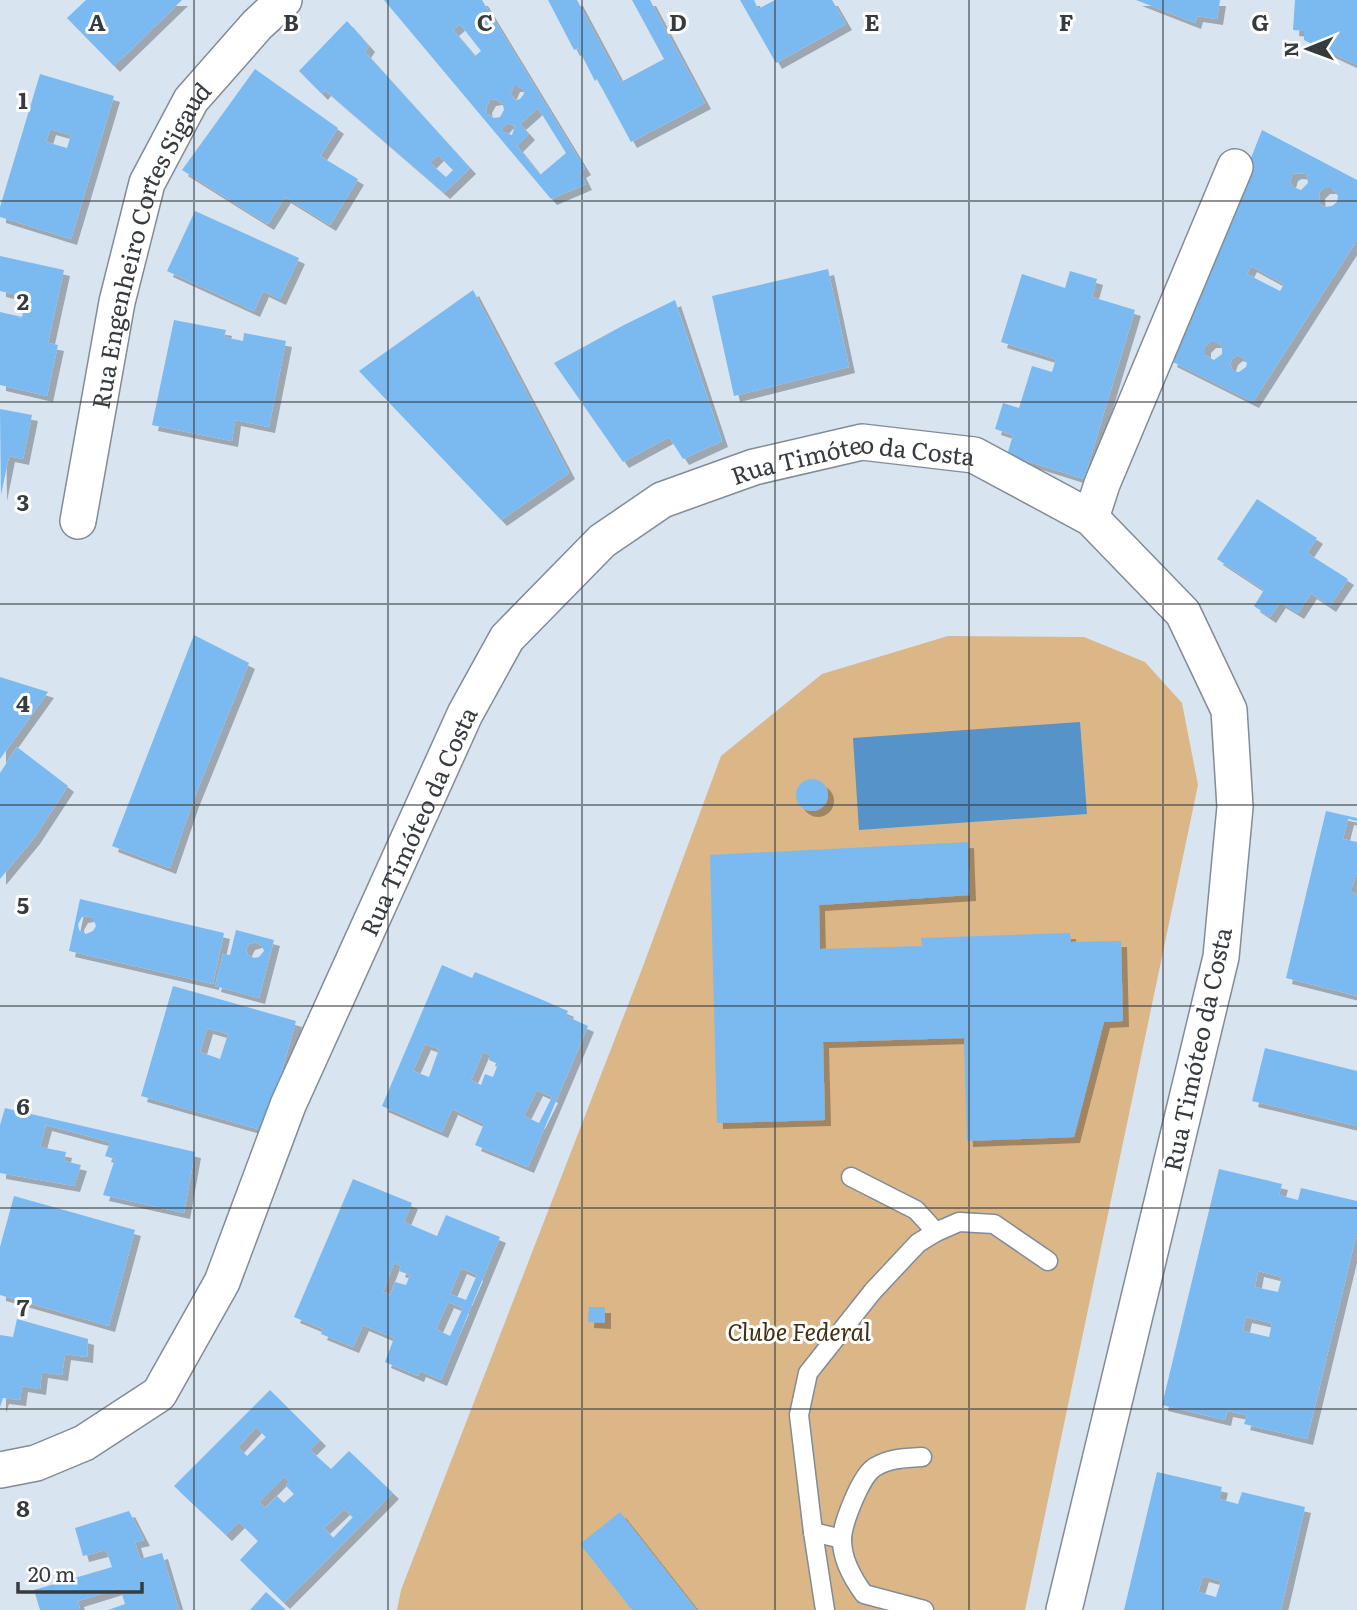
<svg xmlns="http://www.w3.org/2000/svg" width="1357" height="1610" viewBox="0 0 1357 1610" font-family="Literata,serif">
<defs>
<filter id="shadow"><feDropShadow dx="6" dy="6" stdDeviation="0" flood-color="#0004"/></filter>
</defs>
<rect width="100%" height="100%" fill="#d8e4f0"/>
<!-- green -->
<polygon fill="#dbb686" points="948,636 1084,637 1145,662 1182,703 1198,785 1025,1610 397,1610 401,1590 642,969 721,756 822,674"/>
<!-- water -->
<polygon fill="#5593c8" points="1080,722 1087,814 859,830 853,738"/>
<!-- building -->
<g fill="#7abaf1" fill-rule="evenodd" filter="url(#shadow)">
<polygon points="86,0 182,0 114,66 67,18"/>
<path d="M 384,0 L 482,0 L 585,169 L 580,172 L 586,184 L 551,199 ZM 460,24 L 481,51 L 475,56 L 453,30 ZM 514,86 L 518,86 L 523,89 L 524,94 L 520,99 L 516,100 L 510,95 ZM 496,99 L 503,104 L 504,110 L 500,117 L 494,118 L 487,114 L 486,107 L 490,100 ZM 538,108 L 566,153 L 540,175 L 517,146 L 529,134 L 520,124 ZM 507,123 L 515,126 L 512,135 L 503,132 L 503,128 Z"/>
<polygon points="548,0 577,0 621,82 664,59 632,0 650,0 705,103 631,142 597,79 595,81 578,48 574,50"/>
<polygon points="740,0 754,0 758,9 775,0 832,0 846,24 776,63"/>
<polygon points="1136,0 1220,0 1217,19 1197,16 1195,23"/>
<polygon points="1295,0 1357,0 1357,65 1304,40 1304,31 1293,30"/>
<path d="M 347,21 L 369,46 L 365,52 L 470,168 L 444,193 L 325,90 L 322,94 L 299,71 ZM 438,155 L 453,170 L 446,177 L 430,163 Z"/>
<polygon points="255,69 338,128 320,156 358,179 330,225 285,197 268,224 182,170"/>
<path d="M 40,74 L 114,96 L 71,239 L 0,217 L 0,207 ZM 50,129 L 71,135 L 67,148 L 46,142 Z"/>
<path d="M 1262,130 L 1357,180 L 1357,240 L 1253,402 L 1171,361 ZM 1296,173 L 1306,174 L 1307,177 L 1308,183 L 1301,190 L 1293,187 L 1290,182 L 1292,175 ZM 1324,188 L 1332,188 L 1338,196 L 1337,202 L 1332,206 L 1324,207 L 1320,204 L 1319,193 ZM 1251,266 L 1284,284 L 1280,291 L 1247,274 ZM 1210,342 L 1217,342 L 1222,347 L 1222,354 L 1214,360 L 1205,355 L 1205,347 ZM 1237,355 L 1244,358 L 1247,363 L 1246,367 L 1239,372 L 1233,371 L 1230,365 L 1232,359 Z"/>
<polygon points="195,211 299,258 280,299 263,291 254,311 167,271"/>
<polygon points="0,256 64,270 48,343 58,345 47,396 0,385 0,312 22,317 26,297 0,291"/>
<polygon points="828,269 849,367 734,396 712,296"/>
<polygon points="1070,271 1097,279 1092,297 1135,310 1084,479 1007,455 1013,435 995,429 1003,403 1019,408 1032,366 1052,372 1056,359 1001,342 1022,274 1065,288"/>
<polygon points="473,290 569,473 501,520 359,371"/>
<polygon points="675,300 722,441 683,459 669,437 623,462 554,363 624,325"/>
<polygon points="174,320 226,330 224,337 243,341 244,333 286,341 269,427 235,420 232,441 152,425"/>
<polygon points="0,409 32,415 23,459 9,456 1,495"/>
<polygon points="1257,499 1317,538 1307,553 1348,579 1330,606 1311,593 1298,613 1280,602 1270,617 1254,606 1264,590 1217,559"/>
<polygon points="194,635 249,663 193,801 170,868 112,846"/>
<polygon points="0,677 48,692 0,759"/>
<polygon points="17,747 68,786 34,838 0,879 0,773"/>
<circle cx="812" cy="795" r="16"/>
<polygon points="1326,811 1357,818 1357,821 1348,819 1343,839 1357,842 1357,872 1350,892 1357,894 1357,996 1286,978"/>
<polygon points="968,842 970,895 819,905 820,949 922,946 921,938 1070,933 1071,942 1121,941 1123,1021 1104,1022 1074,1137 967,1141 964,1038 823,1042 825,1120 717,1123 710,855"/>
<path d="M 80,899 L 224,933 L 213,984 L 69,951 ZM 88,916 L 93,918 L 96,926 L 93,931 L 86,934 L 79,930 L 78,924 L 82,917 Z"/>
<path d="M 236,930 L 274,940 L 259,998 L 215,986 L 223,954 L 230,955 ZM 256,942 L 262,946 L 264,951 L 259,957 L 254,958 L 248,955 L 246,950 L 249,944 Z"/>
<path d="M 442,965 L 472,978 L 475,972 L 538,998 L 568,1011 L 566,1016 L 588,1026 L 528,1167 L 475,1145 L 484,1124 L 452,1109 L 442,1132 L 382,1106 ZM 425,1044 L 439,1049 L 429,1077 L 413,1071 ZM 483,1052 L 491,1055 L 489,1060 L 498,1064 L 493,1077 L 485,1074 L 481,1085 L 471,1080 ZM 537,1090 L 552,1097 L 539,1123 L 524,1116 Z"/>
<path d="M 173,986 L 296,1021 L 265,1131 L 141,1096 ZM 207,1028 L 228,1034 L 220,1059 L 200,1052 Z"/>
<polygon points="1265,1048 1357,1071 1357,1126 1252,1101"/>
<polygon points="5,1108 195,1152 184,1213 103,1195 115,1159 105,1156 110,1142 46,1125 40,1147 66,1152 64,1161 81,1165 74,1186 0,1173 0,1125"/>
<path d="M 1219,1169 L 1282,1184 L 1279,1195 L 1298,1200 L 1301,1188 L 1357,1201 L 1357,1232 L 1307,1439 L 1244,1424 L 1247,1415 L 1227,1411 L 1225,1420 L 1162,1405 ZM 1258,1271 L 1282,1277 L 1278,1292 L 1255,1287 ZM 1246,1317 L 1272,1323 L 1269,1337 L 1243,1331 Z"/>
<path d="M 353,1179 L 412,1203 L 404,1222 L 437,1236 L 446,1215 L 500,1237 L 441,1380 L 420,1371 L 418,1376 L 385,1362 L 394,1338 L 363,1325 L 353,1347 L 321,1334 L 323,1329 L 294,1317 ZM 394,1263 L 401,1266 L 399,1271 L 410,1275 L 406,1285 L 395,1282 L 390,1295 L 383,1292 ZM 461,1268 L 477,1275 L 466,1300 L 450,1294 ZM 448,1302 L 463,1308 L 450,1336 L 436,1329 Z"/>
<polygon points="14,1196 135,1230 109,1326 0,1295 0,1247"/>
<polygon points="589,1307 605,1307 605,1323 588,1322"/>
<polygon points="17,1319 88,1339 87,1357 65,1354 62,1375 42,1372 40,1389 22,1386 20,1400 3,1398 0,1407 0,1335 13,1337"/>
<path d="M 270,1390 L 320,1440 L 310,1450 L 331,1469 L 349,1451 L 393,1493 L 284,1603 L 240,1560 L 258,1541 L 239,1522 L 226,1535 L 174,1486 ZM 256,1427 L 266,1437 L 247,1456 L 238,1447 ZM 284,1477 L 289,1482 L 286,1486 L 294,1494 L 284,1503 L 277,1496 L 265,1508 L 259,1502 ZM 344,1509 L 353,1517 L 333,1538 L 324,1528 Z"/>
<path d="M 1157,1472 L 1222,1487 L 1219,1499 L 1238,1504 L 1242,1492 L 1305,1507 L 1281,1610 L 1124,1610 ZM 1203,1576 L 1221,1581 L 1216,1597 L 1198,1592 Z"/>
<polygon points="129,1511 144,1540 135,1542 140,1559 162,1553 179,1610 108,1610 125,1604 120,1588 78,1601 80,1610 40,1610 34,1590 112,1567 106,1550 83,1556 75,1528"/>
<polygon points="620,1512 697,1610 632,1610 580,1544"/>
<polygon points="266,1592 286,1610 250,1610"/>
</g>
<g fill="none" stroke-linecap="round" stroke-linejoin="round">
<defs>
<g id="lane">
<polyline points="851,1177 916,1210 936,1232"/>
<path d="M 922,1457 C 905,1458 890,1458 875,1467 C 861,1475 842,1524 842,1540 C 842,1560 853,1579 864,1594 L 924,1610"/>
<polyline points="813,1532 825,1610"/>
<polyline points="842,1539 813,1532 799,1415 808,1373 873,1291 918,1243 936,1232 959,1222 994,1224 1048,1261"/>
</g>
<g id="street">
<polyline points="1091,518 1102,484 1235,167"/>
<path id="s1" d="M 78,521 L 117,302 L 147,183 L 191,100 L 257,25 L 284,0"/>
<path id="s2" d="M 0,1470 L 36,1463 L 84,1443 L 159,1394 L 222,1282 L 288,1105 L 465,714 L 507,638 L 602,541 L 662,500 L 754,467 L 862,442 L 974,455 L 1091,518 L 1183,613 L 1229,710 L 1235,807 L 1221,957 L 1064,1610"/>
</g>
</defs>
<!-- lane casing -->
<use href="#lane" stroke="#818c97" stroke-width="21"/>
<!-- street casing -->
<use href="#street" stroke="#818c97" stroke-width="38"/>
<!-- lane -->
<use href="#lane" stroke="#fff" stroke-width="18"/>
<!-- street -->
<use href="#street" stroke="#fff" stroke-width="35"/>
</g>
<!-- grid -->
<path fill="none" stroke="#363b3f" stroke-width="2" stroke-opacity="0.55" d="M 194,0 L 194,1610M 388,0 L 388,1610M 582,0 L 582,1610M 775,0 L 775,1610M 969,0 L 969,1610M 1163,0 L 1163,1610M 0,201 L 1357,201M 0,402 L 1357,402M 0,604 L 1357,604M 0,805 L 1357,805M 0,1006 L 1357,1006M 0,1208 L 1357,1208M 0,1409 L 1357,1409"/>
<g text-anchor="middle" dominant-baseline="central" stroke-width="6" stroke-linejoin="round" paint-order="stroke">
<!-- street labels -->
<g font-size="24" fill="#363b3f" stroke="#fff">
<text stroke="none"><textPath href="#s1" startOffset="287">Rua Engenheiro Cortes Sigaud</textPath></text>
<text stroke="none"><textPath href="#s2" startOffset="1418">Rua Timóteo da Costa</textPath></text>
<text stroke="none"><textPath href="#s2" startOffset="808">Rua Timóteo da Costa</textPath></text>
<text transform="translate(1196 1049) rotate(-78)">Rua Timóteo da Costa</text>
</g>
<!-- park labels -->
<g font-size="24" font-style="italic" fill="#432e10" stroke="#fff">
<text x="799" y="1330">Clube Federal</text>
</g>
</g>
<g font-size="23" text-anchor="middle" font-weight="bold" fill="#363b3f" stroke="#fff" stroke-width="6" stroke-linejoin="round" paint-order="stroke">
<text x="97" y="31">A</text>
<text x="291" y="31">B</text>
<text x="485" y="31">C</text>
<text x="678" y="31">D</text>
<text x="872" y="31">E</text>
<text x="1066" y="31">F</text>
<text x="1260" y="31">G</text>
<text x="23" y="109">1</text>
<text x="23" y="310">2</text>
<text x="23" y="511">3</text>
<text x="23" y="712">4</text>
<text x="23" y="914">5</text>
<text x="23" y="1115">6</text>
<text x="23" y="1316">7</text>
<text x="23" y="1517">8</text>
</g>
<!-- north arrow -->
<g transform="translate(1308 49) rotate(269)" stroke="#ffffff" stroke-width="5" paint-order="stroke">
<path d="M0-5L12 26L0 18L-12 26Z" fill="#363b3f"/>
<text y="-10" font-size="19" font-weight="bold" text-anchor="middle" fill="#363b3f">N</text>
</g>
<!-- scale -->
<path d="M18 1582v10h124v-10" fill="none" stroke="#363b3f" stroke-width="3.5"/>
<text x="28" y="1582" font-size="21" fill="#363b3f" stroke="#ffffff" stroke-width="5" paint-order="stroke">20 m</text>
</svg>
